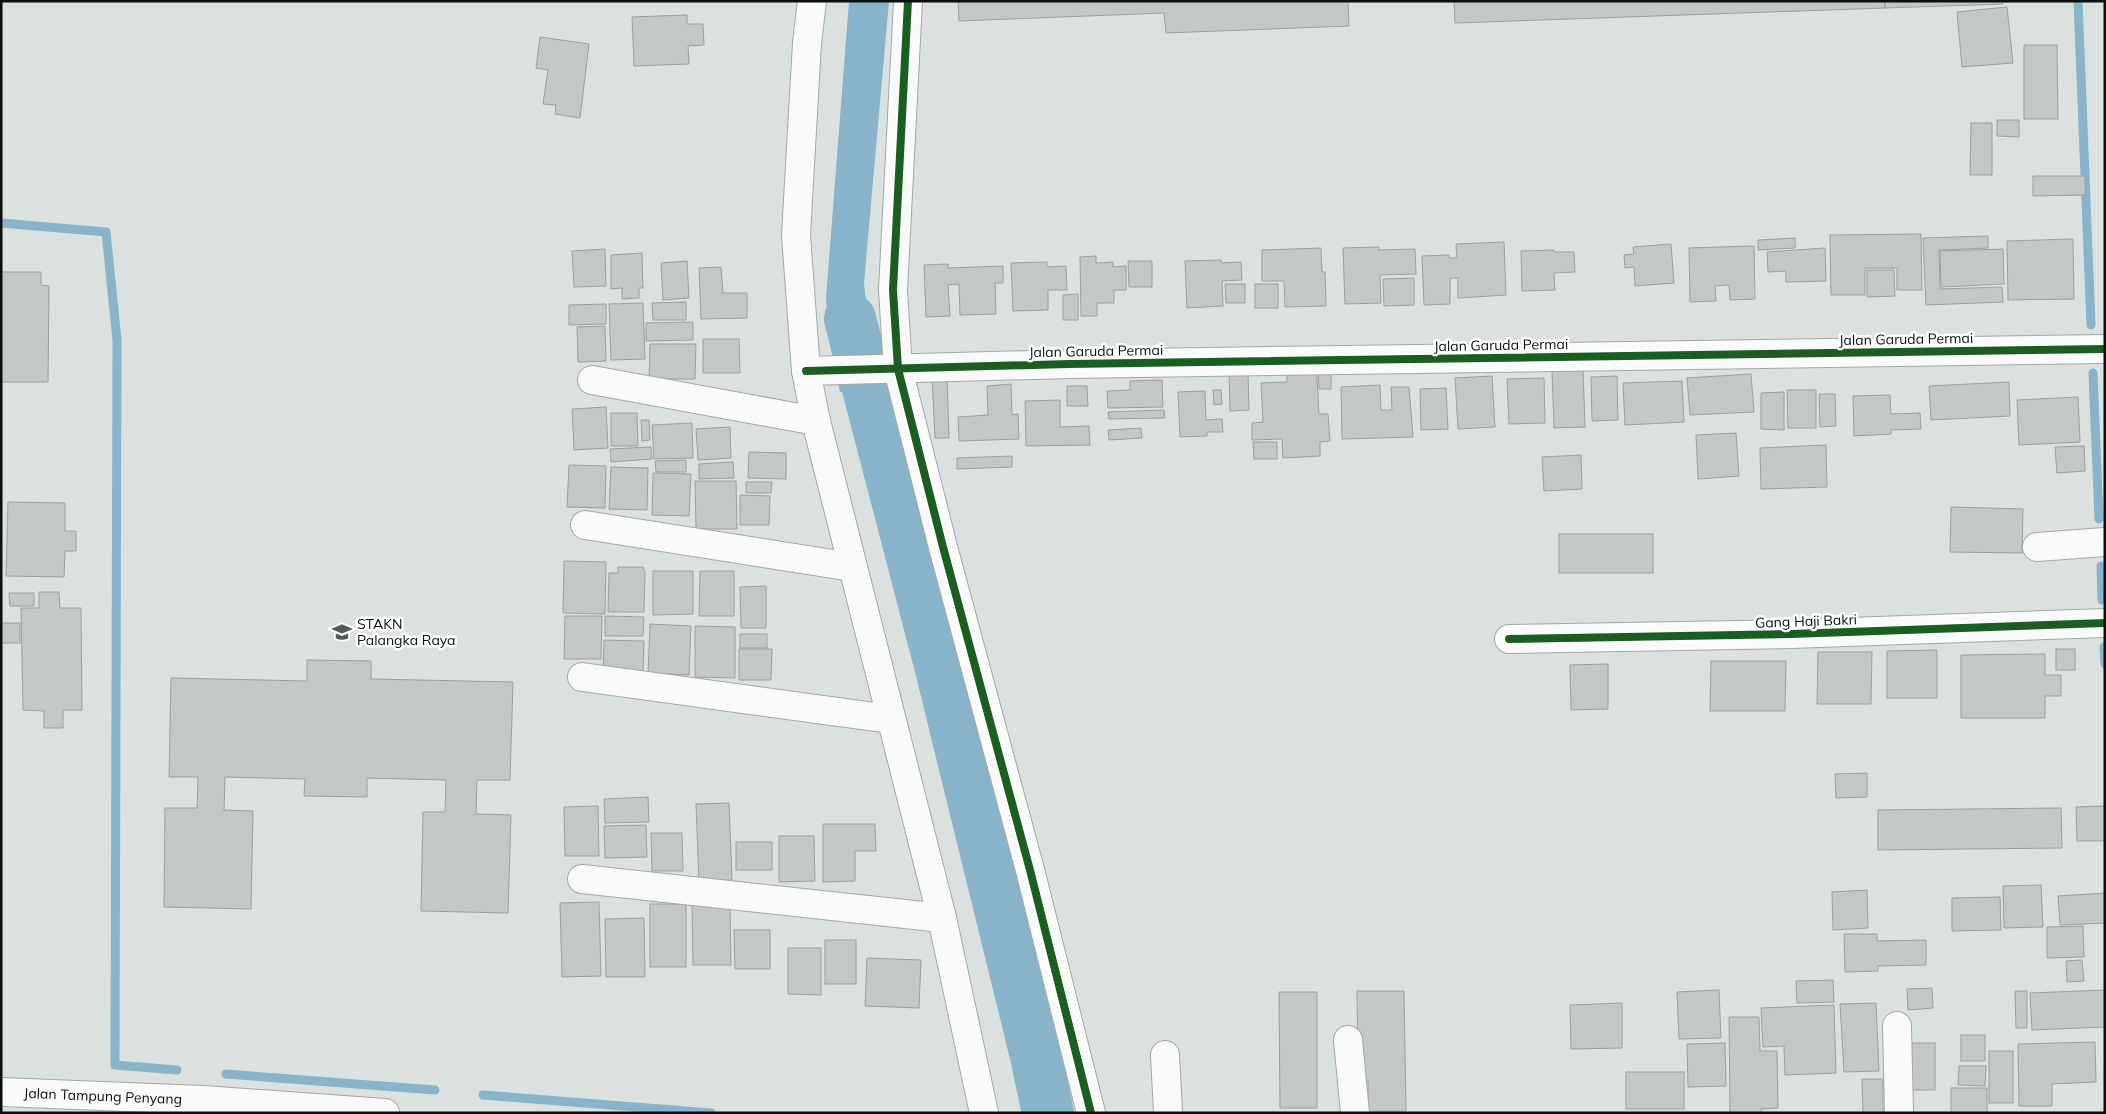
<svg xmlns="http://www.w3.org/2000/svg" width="2106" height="1114" viewBox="0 0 2106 1114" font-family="Mulish,sans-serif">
<rect width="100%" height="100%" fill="#dbe1df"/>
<!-- water -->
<polygon fill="#87b4ca" points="849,1 889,1 864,283 869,330 880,386 840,392 829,339 826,298"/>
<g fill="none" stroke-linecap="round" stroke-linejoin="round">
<!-- stream -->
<g stroke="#87b4ca" stroke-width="9">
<polyline points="2078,1 2091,325"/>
<polyline points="1,223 106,232 117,340 115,1065 177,1070"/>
<polyline points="2093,373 2099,519"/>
<polyline points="2101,566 2102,600"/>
<polyline points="2104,647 2105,664"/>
<polyline points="226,1074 435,1090"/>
<polyline points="483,1095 711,1113"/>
</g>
<!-- river -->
<polyline stroke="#87b4ca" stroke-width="52" points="850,319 941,669 1036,1056 1048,1113"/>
</g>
<!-- building -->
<g fill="#c3c8c7" stroke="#9a9f9f">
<polygon points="958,1 1348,1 1349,26 1166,33 1164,13 959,21"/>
<polygon points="1454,1 1885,1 1885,8 1455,23"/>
<polygon points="1885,1 2003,1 2003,4 1885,8"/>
<polygon points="2007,7 2013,63 1962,67 1957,12"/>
<polygon points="687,15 687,24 703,24 704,45 688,46 689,64 634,66 632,17"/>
<polygon points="540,37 589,44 580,118 555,114 556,105 543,104 548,70 536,68"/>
<polygon points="2024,45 2057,45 2058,119 2024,119"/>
<polygon points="1997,120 2019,120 2019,137 1997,136"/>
<polygon points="1971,123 1992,123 1992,175 1970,175"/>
<polygon points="2033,176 2085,176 2085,195 2033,196"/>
<polygon points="1921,234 1922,290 1897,290 1897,268 1865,268 1865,295 1831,295 1830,235"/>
<polygon points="1988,236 1988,248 1939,250 1940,289 2002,287 2003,302 1926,305 1923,238"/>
<polygon points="1795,238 1795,248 1758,250 1758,240"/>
<polygon points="2073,239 2074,299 2008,300 2007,241"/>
<polygon points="1504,242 1506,295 1458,298 1458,278 1450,278 1450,304 1424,305 1422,256 1449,255 1449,258 1457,258 1456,244"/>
<polygon points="1671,244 1674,283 1635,286 1634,267 1625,268 1624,255 1634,254 1633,247"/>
<polygon points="1754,246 1755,299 1730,300 1729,285 1715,286 1716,301 1690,302 1689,248"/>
<polygon points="1379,247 1379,250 1415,249 1416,274 1380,275 1381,303 1345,304 1343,248"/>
<polygon points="1321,248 1322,272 1325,272 1326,306 1285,307 1284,281 1262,281 1262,250"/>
<polygon points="1825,248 1826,281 1786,282 1786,271 1768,272 1767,252"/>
<polygon points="605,249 606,286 574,287 572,251"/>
<polygon points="2003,249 2004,284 1941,287 1940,251"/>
<polygon points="1554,250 1554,252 1574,252 1575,272 1554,273 1555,290 1522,291 1521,251"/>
<polygon points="642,253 643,288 639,288 639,298 622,299 622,288 611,289 611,255"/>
<polygon points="1096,256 1096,263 1113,262 1113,267 1126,266 1126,290 1114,290 1114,303 1097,303 1097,316 1081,316 1080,257"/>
<polygon points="1221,260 1222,263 1241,262 1242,280 1222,281 1223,306 1187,308 1185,261"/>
<polygon points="687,261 689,298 663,300 661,263"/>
<polygon points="1128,261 1152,261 1152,287 1129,287"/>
<polygon points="1047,262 1047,267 1066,266 1067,290 1048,290 1048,310 1013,311 1011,263"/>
<polygon points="948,264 948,268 1003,266 1003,283 995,283 996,314 960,315 959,284 948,285 950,316 926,317 924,265"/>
<polygon points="721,267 723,293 747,293 747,318 701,319 699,268"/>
<polygon points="1867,270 1894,270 1895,296 1867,297"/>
<polygon points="1,272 41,272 41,285 49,286 48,382 1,382"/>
<polygon points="1414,278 1414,305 1384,306 1383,279"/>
<polygon points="1225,284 1245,284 1245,303 1226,303"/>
<rect x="1255" y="284" width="23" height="24"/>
<polygon points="1078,294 1078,320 1063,320 1063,295"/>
<polygon points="686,302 686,320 653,320 652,303"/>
<polygon points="643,303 645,359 611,360 609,304"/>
<polygon points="606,304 606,324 569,325 569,305"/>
<polygon points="693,322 693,340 646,341 646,323"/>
<polygon points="605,326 606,361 578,362 577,327"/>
<polygon points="703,339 739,339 740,373 703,373"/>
<polygon points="650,344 696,344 695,379 649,379"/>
<polygon points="1316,361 1319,414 1328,414 1330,441 1320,442 1320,456 1283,458 1282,439 1252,440 1252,423 1263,422 1261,383 1287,382 1287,373"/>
<polygon points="1318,367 1331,367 1331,389 1319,389"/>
<polygon points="1583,370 1585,427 1554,428 1552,371"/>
<polygon points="1229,373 1248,373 1249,410 1230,411"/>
<polygon points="1751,374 1754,412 1690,415 1687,378"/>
<polygon points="1492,376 1495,427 1458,429 1455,378"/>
<polygon points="1617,376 1618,420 1592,421 1591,377"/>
<polygon points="947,377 949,438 935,438 932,378"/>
<polygon points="1544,378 1545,423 1509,424 1507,379"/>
<polygon points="1162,380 1163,407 1108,408 1107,391 1130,390 1130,381"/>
<polygon points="1682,381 1684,422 1625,425 1623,383"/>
<polygon points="2009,382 2010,416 1931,420 1929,386"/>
<polygon points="1011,384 1012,415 1018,414 1019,439 959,441 958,417 988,415 987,386"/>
<polygon points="1380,385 1381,410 1392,410 1391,387 1409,387 1413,437 1342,439 1341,387"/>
<polygon points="1067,386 1087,386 1088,406 1067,406"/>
<polygon points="1446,388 1448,429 1421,430 1420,389"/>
<polygon points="1213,390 1221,390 1222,404 1214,405"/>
<polygon points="1787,390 1816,390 1816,428 1788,428"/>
<polygon points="1205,391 1206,420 1222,419 1223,432 1207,432 1207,436 1180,437 1178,392"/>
<polygon points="1784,392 1784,430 1761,429 1761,393"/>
<polygon points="1819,394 1835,394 1836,426 1820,427"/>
<polygon points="1890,395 1891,414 1920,413 1921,429 1891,430 1891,434 1854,436 1853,396"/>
<polygon points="2078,397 2080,442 2019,445 2017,400"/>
<polygon points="1060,400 1060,427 1089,426 1090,445 1026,446 1025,401"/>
<polygon points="606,407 608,448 574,450 572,409"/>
<polygon points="1164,410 1165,418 1109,419 1108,412"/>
<polygon points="611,413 637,413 638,446 611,446"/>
<polygon points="641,420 649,420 650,440 642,441"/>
<polygon points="692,423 693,458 654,459 652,425"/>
<polygon points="730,427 731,458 698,460 696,429"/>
<polygon points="1141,428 1142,438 1109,440 1108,430"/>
<polygon points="1736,433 1739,476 1698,479 1696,435"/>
<polygon points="1253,442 1277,442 1277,459 1254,459"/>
<polygon points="1826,445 1827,487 1761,489 1760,448"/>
<polygon points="2084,446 2085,471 2057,473 2055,447"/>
<polygon points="651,447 652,459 611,462 610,449"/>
<polygon points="749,452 786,453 786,479 748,478"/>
<polygon points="1581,455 1582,489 1544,491 1542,457"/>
<polygon points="1012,456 1012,467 957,469 957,458"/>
<polygon points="686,460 686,472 656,472 655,461"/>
<polygon points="733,462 734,478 699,479 699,464"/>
<polygon points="569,465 606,466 605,508 567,507"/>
<polygon points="611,467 648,468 647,510 609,509"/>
<polygon points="653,473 691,474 689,516 652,515"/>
<polygon points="695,481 736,481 737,529 696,529"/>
<polygon points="746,482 772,482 771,493 746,493"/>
<polygon points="740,495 770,496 769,525 740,525"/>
<polygon points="8,502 65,503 65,531 76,531 76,551 65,551 64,577 6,576"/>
<polygon points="1951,507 2023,509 2022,553 1950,552"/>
<rect x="1559" y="534" width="94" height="39"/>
<polygon points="564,561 606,562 605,614 563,613"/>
<polygon points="618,567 643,567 645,573 644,612 608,612 609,573 618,573"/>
<polygon points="653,571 693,571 693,614 653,615"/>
<polygon points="700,571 734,571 734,616 699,616"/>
<polygon points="766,586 766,628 741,628 740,587"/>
<polygon points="39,592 59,592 60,608 81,608 82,710 63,710 63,728 44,728 44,711 23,710 21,608 39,608"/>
<polygon points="9,593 34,593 34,606 10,606"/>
<polygon points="565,616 602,616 601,659 564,659"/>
<polygon points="605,616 644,617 643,636 605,636"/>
<rect x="1" y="623" width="19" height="20"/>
<polygon points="650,624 691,626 689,675 648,673"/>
<polygon points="695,626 735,627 735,678 695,677"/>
<rect x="740" y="634" width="27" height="14"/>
<polygon points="604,640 644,641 643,673 603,673"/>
<polygon points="739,649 772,649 771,680 739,680"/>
<rect x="2056" y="649" width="19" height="21"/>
<polygon points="1937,650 1937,698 1887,698 1887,651"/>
<polygon points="1818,652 1872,652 1871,704 1817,704"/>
<polygon points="2045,654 2045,675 2061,675 2061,696 2045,696 2045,718 1961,718 1961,655"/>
<polygon points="307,660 371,661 371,679 513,682 510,780 477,780 476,814 511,815 508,913 421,911 423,812 445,812 446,780 367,778 367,797 304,796 305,779 225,777 224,810 253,811 251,909 164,907 165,808 197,808 198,777 169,777 171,678 307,681"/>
<polygon points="1711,661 1786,661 1785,711 1710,711"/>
<polygon points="1608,664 1608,709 1571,710 1570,665"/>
<polygon points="1867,773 1867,797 1836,798 1835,774"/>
<polygon points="648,797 649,822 605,823 604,799"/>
<polygon points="729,803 732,880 699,882 696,804"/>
<polygon points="598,806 599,856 565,856 564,807"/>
<polygon points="2105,806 2105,841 2077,841 2076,807"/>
<polygon points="2061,808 2062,848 1878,850 1878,810"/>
<polygon points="823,824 875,824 876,851 855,851 855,881 823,882"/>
<polygon points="646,825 647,857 605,858 604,826"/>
<polygon points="651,833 682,833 683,871 652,871"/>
<polygon points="779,836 814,836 815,881 779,882"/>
<rect x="736" y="842" width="36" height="28"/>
<polygon points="2041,885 2043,927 2004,928 2003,886"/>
<polygon points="1867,890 1868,928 1833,930 1832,892"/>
<polygon points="2105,893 2105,923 2060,925 2058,896"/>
<polygon points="2000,897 2001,930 1952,931 1952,898"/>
<polygon points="599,902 601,976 562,977 560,903"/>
<rect x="650" y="904" width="36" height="63"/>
<polygon points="730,904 731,965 693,965 692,905"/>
<polygon points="644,918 645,977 606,977 605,919"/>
<polygon points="2083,926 2084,957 2047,958 2047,927"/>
<polygon points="734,930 770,930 770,969 735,969"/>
<polygon points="1844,934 1877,934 1877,941 1926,940 1926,965 1878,966 1878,971 1845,972"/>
<rect x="825" y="940" width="31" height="44"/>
<polygon points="788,948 821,948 821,995 788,994"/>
<polygon points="867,958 921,960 919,1008 865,1006"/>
<polygon points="2082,960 2084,981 2067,982 2066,961"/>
<polygon points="1833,980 1834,1002 1797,1003 1796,981"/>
<polygon points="1932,988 1933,1008 1908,1010 1907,989"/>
<polygon points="1719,990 1721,1038 1679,1039 1677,992"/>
<polygon points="2105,990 2105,1027 2032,1030 2030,993"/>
<polygon points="1357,991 1404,991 1406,1111 1368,1111 1368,1081 1358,1081"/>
<polygon points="2015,991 2027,991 2027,1028 2016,1028"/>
<polygon points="1279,992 1317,992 1317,1108 1280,1108"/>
<polygon points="1622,1003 1622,1048 1571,1049 1570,1005"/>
<polygon points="1876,1003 1879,1071 1844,1072 1840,1004"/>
<polygon points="1834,1005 1836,1073 1785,1075 1784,1046 1763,1047 1761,1008"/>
<polygon points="1729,1017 1759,1017 1760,1051 1777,1051 1778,1108 1761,1109 1761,1113 1730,1113"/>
<rect x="1961" y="1035" width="24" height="26"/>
<polygon points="2095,1042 2096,1082 2052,1084 2052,1106 2019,1106 2018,1044"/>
<polygon points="1725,1043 1726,1086 1688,1087 1687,1044"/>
<rect x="1909" y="1043" width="26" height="47"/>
<rect x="1989" y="1051" width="24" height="52"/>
<polygon points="1959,1066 1986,1066 1985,1086 1958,1085"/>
<rect x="1626" y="1072" width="58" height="37"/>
<polygon points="1862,1079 1883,1079 1883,1113 1863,1113"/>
<rect x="1951" y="1088" width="36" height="25"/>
</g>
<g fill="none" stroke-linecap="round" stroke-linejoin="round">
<defs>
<g id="street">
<polyline points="812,1 807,43 796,235 806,371 816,421 942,918 984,1113"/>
<polyline points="908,1 893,290 898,369 943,547 1030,870 1091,1113"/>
<polyline points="806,371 1069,364 2105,349"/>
<polyline points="592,380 816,421"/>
<polyline points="585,525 852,567"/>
<polyline points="2037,547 2105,542"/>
<polyline points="1509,639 1791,634 2105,623"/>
<polyline points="582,677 890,719"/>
<polyline points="582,879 942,918"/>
<polyline points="1897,1026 1899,1113"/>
<polyline points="1348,1040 1355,1113"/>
<polyline points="1165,1055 1168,1113"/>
<path id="s1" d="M 1,1092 L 203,1100 L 385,1113"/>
</g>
</defs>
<!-- street casing -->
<use href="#street" stroke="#a3a8a6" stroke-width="30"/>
<!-- street -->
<use href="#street" stroke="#fafafa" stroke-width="28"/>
<defs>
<g id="cycleway">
<polyline points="908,1 893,290 898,369 943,547 1030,870 1091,1113"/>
<polyline points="806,371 1069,364 2105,349"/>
<polyline points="1509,639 1791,634 2105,623"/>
</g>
</defs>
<!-- cycleway casing -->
<use href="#cycleway" stroke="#fff" stroke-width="11"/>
<!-- cycleway -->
<use href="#cycleway" stroke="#1b5e20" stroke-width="8"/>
</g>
<!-- icons -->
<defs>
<symbol id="university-bare" viewBox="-9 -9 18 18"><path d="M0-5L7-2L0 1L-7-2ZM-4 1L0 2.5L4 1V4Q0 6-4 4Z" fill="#545857" stroke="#fff" stroke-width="2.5" paint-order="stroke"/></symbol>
</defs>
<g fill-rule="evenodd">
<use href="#university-bare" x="328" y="618" width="28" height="28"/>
</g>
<g text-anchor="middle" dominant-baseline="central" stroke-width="5" stroke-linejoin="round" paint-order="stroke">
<!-- street labels -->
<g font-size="14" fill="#0b0f0e" stroke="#fff">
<text transform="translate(1906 339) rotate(-1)">Jalan Garuda Permai</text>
<text transform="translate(1501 345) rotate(-1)">Jalan Garuda Permai</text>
<text transform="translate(1096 351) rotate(-1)">Jalan Garuda Permai</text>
<text transform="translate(1806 621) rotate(-2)">Gang Haji Bakri</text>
<text stroke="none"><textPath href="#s1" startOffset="102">Jalan Tampung Penyang</textPath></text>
</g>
<!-- poi labels -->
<g font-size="14" fill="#0b0f0e" stroke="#fff" text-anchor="start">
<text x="357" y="624">STAKN<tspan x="357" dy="16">Palangka Raya</tspan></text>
</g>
</g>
<!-- border -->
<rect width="2106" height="1114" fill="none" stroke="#0b0f0e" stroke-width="5"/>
</svg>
